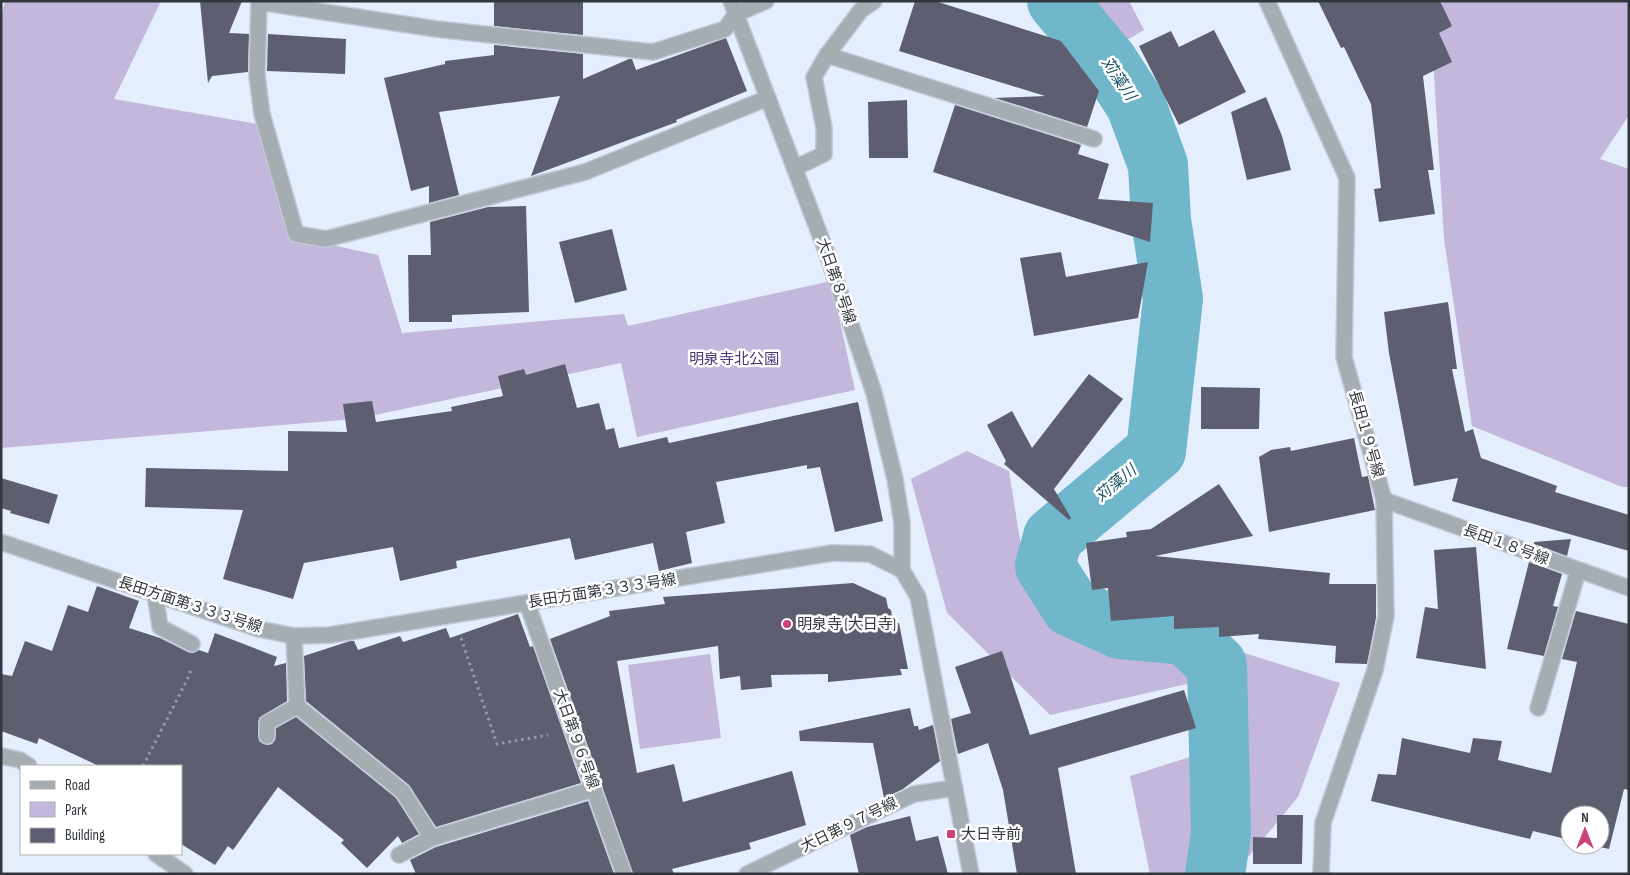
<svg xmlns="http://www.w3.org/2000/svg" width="1630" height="875" viewBox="0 0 1630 875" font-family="'Sofia Sans Condensed','Noto Sans JP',sans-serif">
<rect width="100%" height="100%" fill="#e4eefd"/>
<!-- green -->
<g fill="#c3b7db">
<polygon points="5,1 161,1 114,99 258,124 290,236 378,255 402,333 624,314 628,326 831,281 855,390 637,437 621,363 356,419 1,448 1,18"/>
<polygon points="1062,1 1129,1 1144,30 1103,54"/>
<polygon points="1442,1 1629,1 1629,115 1600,159 1629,169 1629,487 1622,487 1472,426 1444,239 1432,41"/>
<polygon points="967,451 1009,471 1024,565 1100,630 1200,639 1340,683 1298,797 1234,874 1150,874 1130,776 1212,750 1196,682 1050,715 947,613 911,479"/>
<polygon points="710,654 721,738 640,749 628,665"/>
</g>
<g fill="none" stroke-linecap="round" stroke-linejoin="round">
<!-- river -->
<polyline stroke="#70b7cb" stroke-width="60" points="1057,1 1108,62 1136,105 1158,165 1161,220 1173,299 1156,451 1053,537 1045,566 1071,607 1120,629 1186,635 1217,665 1221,834 1215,874"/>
</g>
<!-- building -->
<g fill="#5d5f71">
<polygon points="200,1 242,1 229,33 249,34 248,72 212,76 208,83"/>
<polygon points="494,1 583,1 583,35 494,26"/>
<polygon points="915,1 935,1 1061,41 1099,91 1087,127 995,98 1045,96 899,51"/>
<polygon points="1318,1 1440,1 1452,26 1439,33 1452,62 1423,76 1434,170 1428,170 1435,214 1379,222 1374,189 1381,188 1371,104 1344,47 1341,48"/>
<polygon points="1214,30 1246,92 1179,125 1139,46 1171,31 1179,47"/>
<polygon points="268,34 346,39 345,74 267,71"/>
<polygon points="726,38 747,91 676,120 677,122 531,176 560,96 439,112 459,195 429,203 429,186 411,191 384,78 445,64 445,61 494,55 494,45 583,54 583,79 629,59 632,59 636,70"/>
<polygon points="1266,97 1282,136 1291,170 1247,180 1231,112"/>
<polygon points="907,100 908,158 869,158 868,102"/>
<polygon points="955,105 1081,145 1078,154 1109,164 1098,199 1153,203 1150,242 933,172"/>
<polygon points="526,206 529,312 452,315 452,322 409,322 408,255 431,255 430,222 488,207"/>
<polygon points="612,229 627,290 575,303 559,242"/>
<polygon points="1061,252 1066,277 1148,262 1138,318 1034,336 1020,258"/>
<polygon points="1448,302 1457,369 1452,369 1465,432 1473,429 1481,458 1557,486 1555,492 1629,515 1629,551 1452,501 1458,478 1414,486 1389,353 1384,312"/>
<polygon points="565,364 577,408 599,403 606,430 614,428 619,448 667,437 669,443 858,402 883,521 835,532 820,467 807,469 807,465 716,482 725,523 686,532 692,563 659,571 653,543 575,560 570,538 456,561 457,568 400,581 393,547 304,563 293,599 223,579 243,510 145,507 146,468 288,471 288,431 347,432 343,404 372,401 376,422 452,411 451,407 503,396 498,376 524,369 526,375"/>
<polygon points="1089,374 1123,399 1054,489 1071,518 1069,520 1004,464 1006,461 987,425 1012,411 1032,448"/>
<polygon points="1201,387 1260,388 1259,429 1201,429"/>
<polygon points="1354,438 1362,477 1368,476 1375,510 1269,532 1259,457 1271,450 1290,447 1291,451"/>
<polygon points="1,478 58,495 49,524 10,513 11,511 1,508"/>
<polygon points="1219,484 1253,536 1155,556 1330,573 1329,584 1376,584 1376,618 1367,664 1335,663 1336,646 1258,639 1259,634 1219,637 1219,627 1174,629 1174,616 1111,621 1108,588 1092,590 1086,543 1127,537 1126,532 1151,529"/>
<polygon points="1571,539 1567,556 1534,544 1534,542"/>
<polygon points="1476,547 1486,669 1416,658 1425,607 1438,609 1434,550"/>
<polygon points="1529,562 1562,574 1553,606 1558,607 1544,656 1507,649"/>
<polygon points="853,583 886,598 888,608 891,610 893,623 899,623 908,669 900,669 902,675 828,682 828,674 771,675 772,687 741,690 740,676 720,679 718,646 617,661 637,773 674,764 683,802 792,771 806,825 749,843 751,849 672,869 674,874 633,874 550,639 610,616 609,611 665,604 663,597"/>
<polygon points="97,586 139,601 129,628 160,638 188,652 193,653 199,650 208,653 215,633 277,657 274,666 286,663 287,701 259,718 259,741 267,745 272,744 275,740 276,728 296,717 396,798 419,834 402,843 398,836 367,868 341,843 344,840 278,787 233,850 228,846 215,865 181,844 181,766 99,766 39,738 37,744 1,731 1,674 12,676 25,641 52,651 68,605 88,612"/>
<polygon points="1576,611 1629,624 1629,790 1624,789 1609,849 1591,845 1600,845 1600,815 1570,815 1570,840 1533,831 1530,839 1371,801 1378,774 1396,775 1402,738 1470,753 1473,738 1502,741 1498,760 1551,773 1577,662 1562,659"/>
<polygon points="518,614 530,647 533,646 581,783 436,827 409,785 306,701 304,656 350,641 354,641 358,650 400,636 403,642 446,628 450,638"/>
<polygon points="1002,651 1030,735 1184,690 1196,728 1058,768 1076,874 1017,874 1003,790 988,743 958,754 951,719 971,713 955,667"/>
<polygon points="910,708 914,726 918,726 919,730 933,725 940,761 903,789 884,798 873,743 800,741 799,731"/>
<polygon points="588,801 614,874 416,874 410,860 436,847"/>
<polygon points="1277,815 1303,815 1302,864 1253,864 1253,837 1277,838"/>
<polygon points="910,816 916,841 938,836 948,874 859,874 850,835 867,827"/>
</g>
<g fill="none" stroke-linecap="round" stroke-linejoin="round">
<defs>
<g id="minor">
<polyline points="731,1 826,251 874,393 895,479 902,523 902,570"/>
<polyline points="766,1 736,14 725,29 653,52 436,29 259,2 257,76 262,114 296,234 326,239 585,172 768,98"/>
<polyline points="1267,1 1347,178 1344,357 1384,500 1386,616 1375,670 1323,823 1321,874"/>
<polyline points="827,55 1094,139"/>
<polyline points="795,168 824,154 824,128 814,77 827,55 861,10 874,1"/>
<polyline points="1384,500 1629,588"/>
<polyline points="1,542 259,629 294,636 330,635 832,553 870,554 902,570 918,597 971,874"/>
<polyline points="155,594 160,627 192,644"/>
<polyline points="527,603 624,874"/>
<polyline points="294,636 297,706"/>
<polyline points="1538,708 1578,571"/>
<polyline points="267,736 267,723 297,706 403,792 432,838"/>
<polyline points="1,756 20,760 29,766"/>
<polyline points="156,854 185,874"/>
<polyline points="399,855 432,838 594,789"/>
<polyline points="747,874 914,794 955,788"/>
</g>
</defs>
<!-- minor casing -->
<use href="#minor" stroke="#c0c9d7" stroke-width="18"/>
<!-- path -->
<g stroke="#959ca8" stroke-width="3" stroke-dasharray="2.5 4" stroke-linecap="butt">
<polyline points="461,638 497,744 548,735"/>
<polyline points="143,766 190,674 190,668"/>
</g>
<!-- minor -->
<use href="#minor" stroke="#a5adb3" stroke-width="15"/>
</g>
<!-- markers -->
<g fill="#cd4279" stroke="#fff" stroke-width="2">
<circle cx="787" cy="624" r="5"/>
<rect x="946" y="829" width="10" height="10" rx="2.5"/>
</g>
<g text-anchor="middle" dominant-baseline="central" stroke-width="5" stroke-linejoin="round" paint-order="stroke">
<!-- street labels -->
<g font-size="15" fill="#32373e" stroke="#fff">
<text transform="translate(836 281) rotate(71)">大日第８号線</text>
<text transform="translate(1366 434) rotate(74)">長田１９号線</text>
<text transform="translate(1506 545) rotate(20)">長田１８号線</text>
<text transform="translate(602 591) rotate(-9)">長田方面第３３３号線</text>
<text transform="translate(190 605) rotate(18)">長田方面第３３３号線</text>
<text transform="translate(576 739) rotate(70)">大日第９６号線</text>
<text transform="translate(849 825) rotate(-26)">大日第９７号線</text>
</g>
<!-- park labels -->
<g font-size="15" fill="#4c3373" stroke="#fff">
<text x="734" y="359">明泉寺北公園</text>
</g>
<!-- poi labels -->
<g font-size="15" fill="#32373e" stroke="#fff" text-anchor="start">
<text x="797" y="624">明泉寺 (大日寺)</text>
<text x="961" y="834">大日寺前</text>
</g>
<!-- water labels -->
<g font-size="16" font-style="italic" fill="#195564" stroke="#fff">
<text transform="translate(1118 79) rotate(56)">苅藻川</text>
<text transform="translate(1116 484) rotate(-40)">苅藻川</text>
</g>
</g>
<!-- border -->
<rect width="1630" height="875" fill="none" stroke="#32373e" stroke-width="5"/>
<!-- legend -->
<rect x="20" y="765" width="162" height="90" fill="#ffffff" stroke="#adafb2"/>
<rect x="30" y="781" width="25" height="8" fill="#a5adb3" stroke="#adafb2"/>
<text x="65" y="790" font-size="15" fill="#32373e">Road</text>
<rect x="30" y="802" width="25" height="15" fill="#c3b7db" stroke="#adafb2"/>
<text x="65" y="815" font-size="15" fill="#32373e">Park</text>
<rect x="30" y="828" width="25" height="15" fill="#5d5f71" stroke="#adafb2"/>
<text x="65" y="840" font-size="15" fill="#32373e">Building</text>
<!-- north arrow -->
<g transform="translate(1585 830)"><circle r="24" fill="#ffffff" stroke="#adafb2"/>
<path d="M0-4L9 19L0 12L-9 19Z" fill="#cd4279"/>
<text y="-8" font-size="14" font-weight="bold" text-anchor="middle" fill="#32373e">N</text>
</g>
</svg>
